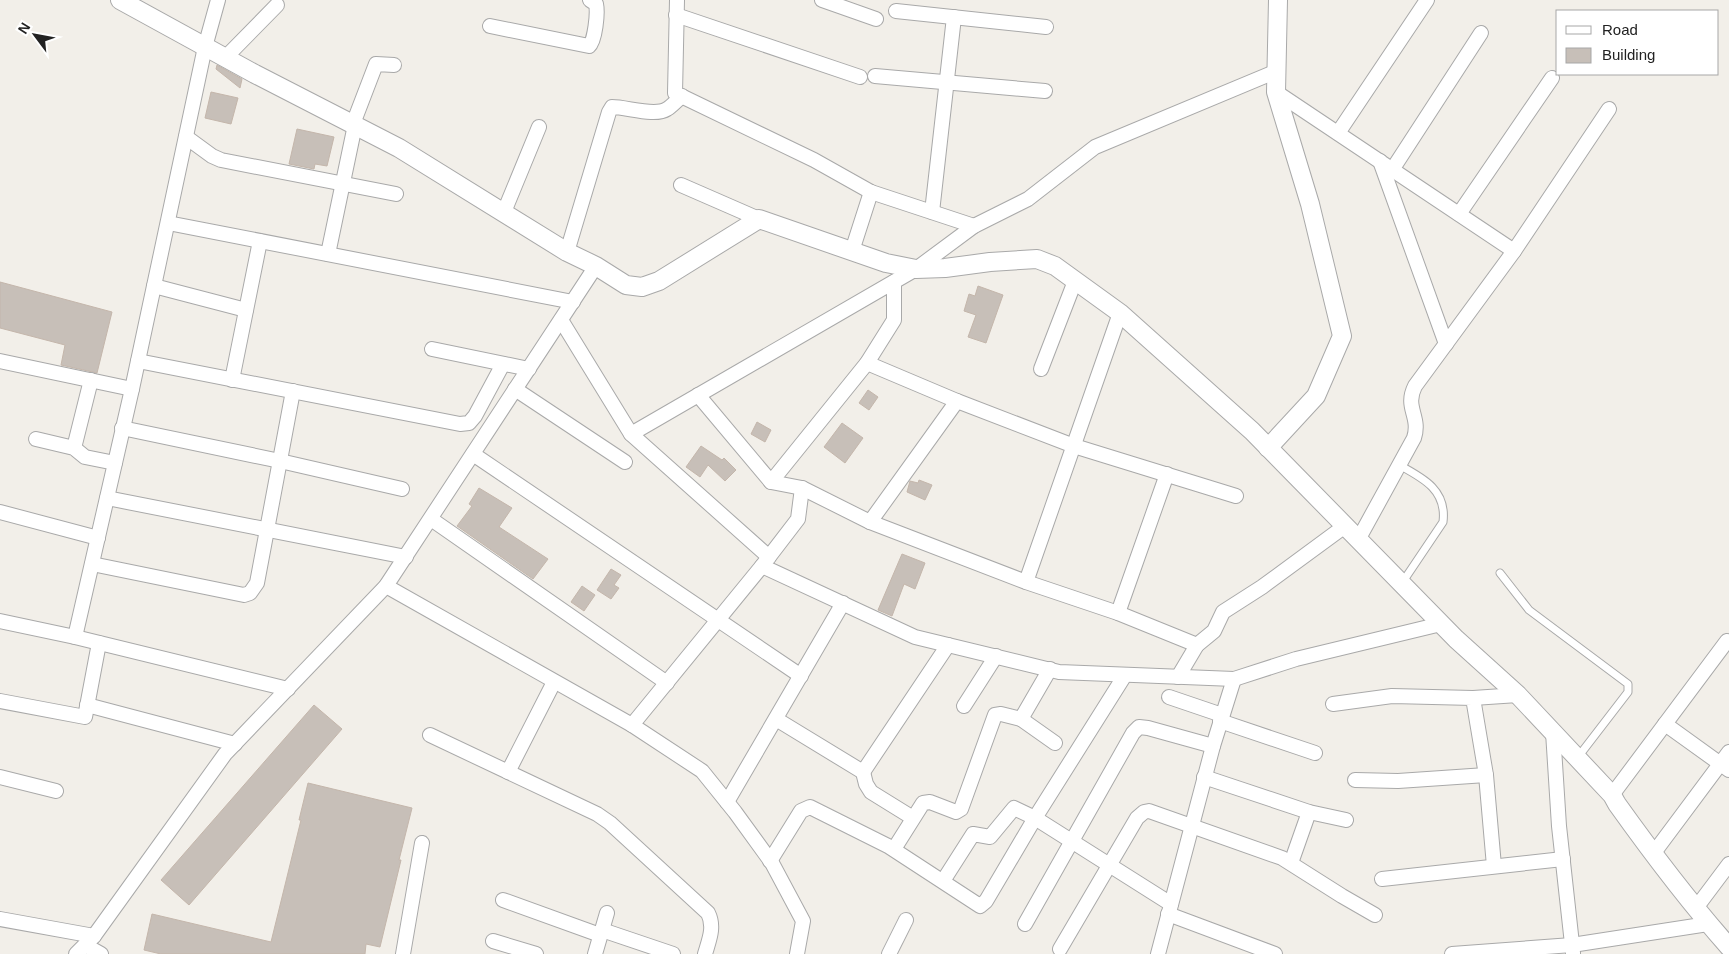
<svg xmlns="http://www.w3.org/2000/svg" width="1729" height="954" viewBox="0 0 1729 954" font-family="Helvetica,sans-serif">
<rect width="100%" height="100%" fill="#f2efe9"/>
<!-- building -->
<g fill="#c7bfb8" stroke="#c4b6ab">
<polygon points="217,65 242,79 240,88 216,69"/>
<polygon points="211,92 238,98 231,124 205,118"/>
<polygon points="297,129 334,137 327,166 315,164 314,169 289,164"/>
<polygon points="0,282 112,312 97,373 61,365 65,345 0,328"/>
<polygon points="978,286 1003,295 986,343 968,337 976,315 964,311 969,294 975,296"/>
<polygon points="868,390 878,397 869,410 859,403"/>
<polygon points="757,422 771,430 765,442 751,434"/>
<polygon points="842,423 863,438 845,463 824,447"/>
<polygon points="701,446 722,460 724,458 736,470 725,481 708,465 700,477 686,467"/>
<polygon points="919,480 932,485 925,500 907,492 910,481 918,483"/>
<polygon points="479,488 512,508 499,527 548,559 533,579 457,526 472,506 469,504"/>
<polygon points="902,554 925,563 915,589 904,584 892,616 878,610"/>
<polygon points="611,569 621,575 614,585 619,588 611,599 597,590"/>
<polygon points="582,586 595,595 584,611 571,602"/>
<polygon points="314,705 342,729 189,905 161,880"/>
<polygon points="308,783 412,808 399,860 401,860 380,947 366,944 365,954 161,954 144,950 152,914 271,942 301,820 299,820"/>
</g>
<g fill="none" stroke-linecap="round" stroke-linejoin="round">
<defs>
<g id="service">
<path d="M 1399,465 C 1423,478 1447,490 1443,522 L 1402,583"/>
<polyline points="1500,573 1529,610 1628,684 1628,692 1578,757"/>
</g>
<g id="minor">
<polyline points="677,0 675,93 814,160 871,192 974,226"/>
<polyline points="822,0 876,19"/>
<polyline points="896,11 1046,27"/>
<polyline points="676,15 860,77"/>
<path d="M 490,26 L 589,46 C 595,41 598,13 596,4 L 590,0"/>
<polyline points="225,58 277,5"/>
<polyline points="875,76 1045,91"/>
<polyline points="1276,92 1514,251"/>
<polyline points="353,124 376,64 394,65"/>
<polyline points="1338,133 1427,0"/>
<polyline points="186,137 212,156 221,160 396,194"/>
<polyline points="1380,161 1446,344"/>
<polyline points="1392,170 1481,33"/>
<polyline points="681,185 759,219"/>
<polyline points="504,212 539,127"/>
<polyline points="932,212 954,17"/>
<polyline points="1459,214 1552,78"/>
<polyline points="168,223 573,302"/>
<polyline points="852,251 871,192"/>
<path d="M 567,252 L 609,112 L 612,107 C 627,107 655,117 667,109 C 672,106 677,100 682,96"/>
<polyline points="328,254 355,125"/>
<polyline points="154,286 246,310"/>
<polyline points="561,320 631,434 769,557"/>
<polyline points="432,349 529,369"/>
<polyline points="0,361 132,389"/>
<polyline points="138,361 460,424 469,423 475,416 503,364"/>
<polyline points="867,363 957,401 1074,446 1236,496"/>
<polyline points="1041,369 1075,281"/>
<polyline points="232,380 260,241"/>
<polyline points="515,389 625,462"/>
<polyline points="698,395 771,482 802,488 870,522 1026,582 1118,613 1197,645"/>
<polyline points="122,428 280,461 402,489"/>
<polyline points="631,434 916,269 974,226 1028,199 1095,147 1277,71"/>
<polyline points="36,439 74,448 85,457 115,463"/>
<polyline points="74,448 91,380"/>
<polyline points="473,454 801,676"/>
<polyline points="771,482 867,363 894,320 894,282"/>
<polyline points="107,498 406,557"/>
<polyline points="0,512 98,538"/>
<polyline points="431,519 667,683"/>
<polyline points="870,522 957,401"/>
<path d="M 1358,540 L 1414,438 C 1421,416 1404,408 1415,386 L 1514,251 L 1609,109"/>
<polyline points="92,564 244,595 250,593 257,583 293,391"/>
<polyline points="762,566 915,637 1059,672 1234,679 1296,659 1441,624"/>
<polyline points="1026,582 1120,313"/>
<polyline points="386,586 632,725 702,771 735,812 772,863 803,921 797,954"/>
<polyline points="1118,613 1167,474"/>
<polyline points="0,621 75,637 288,689"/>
<polyline points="75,637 132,389 205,47 218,0"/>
<polyline points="1178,677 1197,645 1214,631 1223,612 1262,587 1345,526"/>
<polyline points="1169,697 1222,715"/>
<polyline points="1473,698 1518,695"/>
<polyline points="0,701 85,717 99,643"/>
<polyline points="1333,704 1392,696 1473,698 1486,775 1494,866"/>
<polyline points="87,705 235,744"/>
<polyline points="964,706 996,656"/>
<polyline points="776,719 863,772 948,645"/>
<polyline points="1021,719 1055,743"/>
<polyline points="1220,721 1315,753"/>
<polyline points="1665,724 1729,770"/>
<polyline points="632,725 762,566 798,519 802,488"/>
<polyline points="1553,732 1559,826 1573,953"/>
<path d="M 430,735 L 597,814 L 610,823 L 708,913 C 715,927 709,940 705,954"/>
<polyline points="508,772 554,682"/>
<polyline points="863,772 866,784 871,792 913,818"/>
<polyline points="0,777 56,791"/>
<polyline points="1204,777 1309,812 1346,820"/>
<polyline points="1355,780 1398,781 1486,775"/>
<polyline points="1612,795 1727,641"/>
<polyline points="727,802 843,603"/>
<polyline points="894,849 923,803 930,802 956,812 961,809 995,715 1001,714 1021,719 1050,669"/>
<polyline points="1653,854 1729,752"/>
<polyline points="770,861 801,811 810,807 888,846 980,906 986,901 1035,818 1125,675"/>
<polyline points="1291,863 1309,812"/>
<polyline points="1382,879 1563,859"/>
<polyline points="943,881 973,834 990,837 1014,808 1035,818 1171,904"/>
<polyline points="503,900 600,935"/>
<polyline points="1696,908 1729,864"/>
<polyline points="1168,914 1275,954"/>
<polyline points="0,919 94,936"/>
<polyline points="1025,924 1133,733 1139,727 1148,728 1213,746"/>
<polyline points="602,930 673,954"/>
<polyline points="493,941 536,954"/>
<polyline points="85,945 101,954"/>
<polyline points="1060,949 1137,818 1144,812 1149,811 1282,858 1342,896 1375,915"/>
<polyline points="76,954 94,936 225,754 386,586 596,266"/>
<polyline points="403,954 422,843"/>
<polyline points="595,954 607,913"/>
<polyline points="889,954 906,920"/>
<polyline points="1158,954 1213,746 1234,679"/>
<polyline points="1452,954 1572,945 1708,924"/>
</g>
<g id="tertiary">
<path d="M 120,0 L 255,74 L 399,148 L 567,252 L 596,266 L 626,285 L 642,287 L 659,281 L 759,219 L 886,263 L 916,269 L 945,268 L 990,262 L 1037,259 L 1055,266 L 1120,313 L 1252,431 L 1456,639 L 1518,695 L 1612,795 L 1617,804 C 1652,853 1689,902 1729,947"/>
<polyline points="1268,448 1316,396 1342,336 1310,204 1276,92 1278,0"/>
</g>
</defs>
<!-- service casing -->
<use href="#service" stroke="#a9a9a9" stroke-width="9"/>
<!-- minor casing -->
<use href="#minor" stroke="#a9a9a9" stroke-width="16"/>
<!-- tertiary casing -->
<use href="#tertiary" stroke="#a9a9a9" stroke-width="20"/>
<!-- service -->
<use href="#service" stroke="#fff" stroke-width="7"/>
<!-- minor -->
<use href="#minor" stroke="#fff" stroke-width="14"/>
<!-- tertiary -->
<use href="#tertiary" stroke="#fff" stroke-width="18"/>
</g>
<!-- legend -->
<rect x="1556" y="10" width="162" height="65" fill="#ffffff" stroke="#a7a7a7"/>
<rect x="1566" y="26" width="25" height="8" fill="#ffffff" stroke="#a7a7a7"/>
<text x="1602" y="35" font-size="15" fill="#222222">Road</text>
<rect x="1566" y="48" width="25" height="15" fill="#c7bfb8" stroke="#a7a7a7"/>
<text x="1602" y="60" font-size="15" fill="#222222">Building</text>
<!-- north arrow -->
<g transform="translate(35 35) rotate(302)" stroke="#ffffff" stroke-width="4" paint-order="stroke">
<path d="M0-4L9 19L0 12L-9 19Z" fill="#222222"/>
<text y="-8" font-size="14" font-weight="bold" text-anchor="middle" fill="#222222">N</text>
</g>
</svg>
